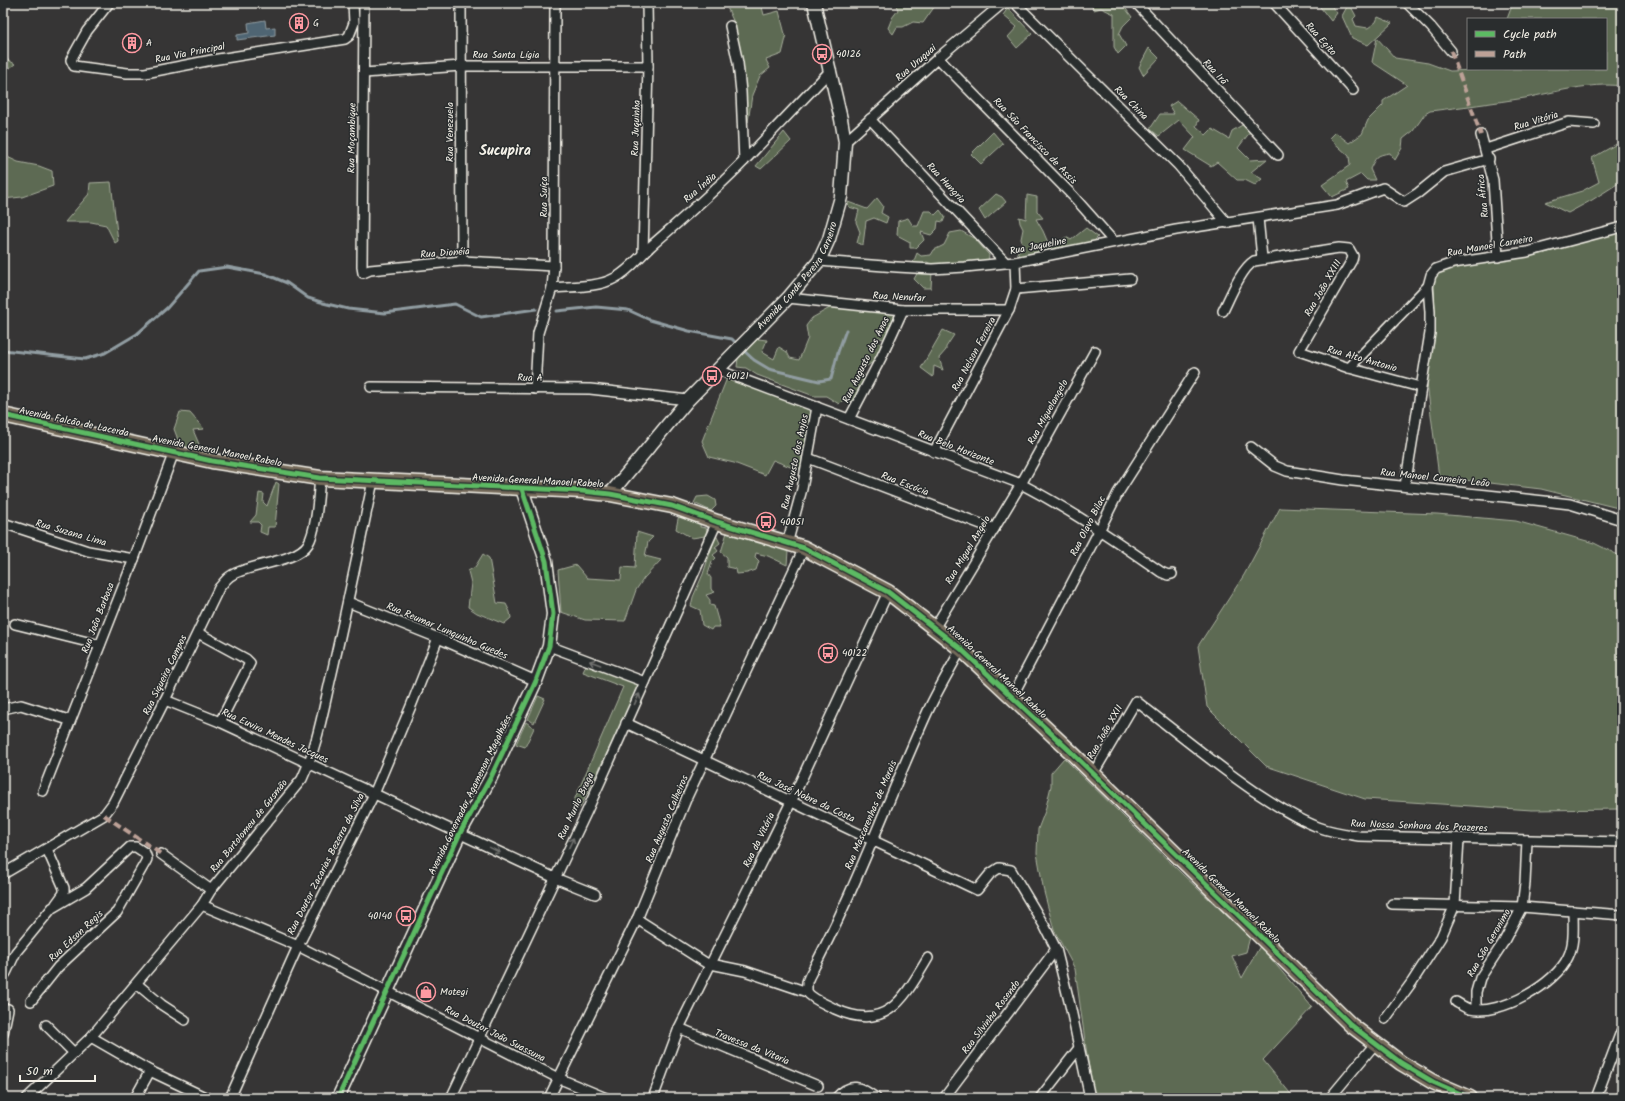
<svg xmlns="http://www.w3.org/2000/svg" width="1625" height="1101" viewBox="0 0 1625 1101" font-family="Kalam,sans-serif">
<rect width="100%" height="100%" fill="#363535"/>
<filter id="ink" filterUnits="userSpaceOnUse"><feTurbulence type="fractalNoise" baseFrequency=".025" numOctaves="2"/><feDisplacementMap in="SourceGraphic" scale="8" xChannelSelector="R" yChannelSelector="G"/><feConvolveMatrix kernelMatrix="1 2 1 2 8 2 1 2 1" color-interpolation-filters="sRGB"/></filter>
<g filter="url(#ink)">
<!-- green -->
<g fill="#5d6b52" stroke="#a8ae9d">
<polygon points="725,3 761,3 764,15 779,11 786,38 782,54 766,60 770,68 760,76 752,95 748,122 734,29 736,27"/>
<polygon points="895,3 937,3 923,23 913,22 903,27 897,27 893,34 888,28 892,18 898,10"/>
<polygon points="1090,3 1131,4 1126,9 1132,17 1123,26 1119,34 1126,46 1118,54 1114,47 1114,14 1101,8 1094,10"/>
<polygon points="1317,3 1329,3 1337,13 1331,21"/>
<polygon points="1349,3 1356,16 1353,19 1356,26 1368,28 1376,22 1378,17 1392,23 1368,45 1352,38 1342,16"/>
<path d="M 1513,3 L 1622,3 L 1622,86 C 1590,82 1556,92 1525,98 C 1493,103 1462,107 1430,111 L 1425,114 L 1413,131 L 1403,139 L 1402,148 L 1395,160 L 1390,153 C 1376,155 1376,157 1370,169 L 1375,180 L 1367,180 L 1361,174 L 1346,182 L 1349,189 L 1332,197 L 1322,185 L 1350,165 L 1349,156 L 1329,138 L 1335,132 L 1349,143 L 1362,134 L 1368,120 L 1383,105 L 1383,101 L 1407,85 L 1372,62 L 1377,38 L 1395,58 L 1428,63 L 1450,71 L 1480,70 L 1480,69 L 1606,69 L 1606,19 L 1507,19 Z"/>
<polygon points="1008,8 1032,34 1017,48 1008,37 1017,27 1003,15"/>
<polygon points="1149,48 1159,58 1143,75 1139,67"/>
<polygon points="3,57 15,64 3,73"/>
<polygon points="1177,101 1199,120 1196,126 1206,135 1212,129 1229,139 1232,131 1244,124 1253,128 1238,148 1250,160 1267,159 1251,172 1262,179 1255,185 1245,180 1237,180 1217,162 1211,166 1185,150 1195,137 1179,120 1159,136 1150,129 1160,114 1174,114 1169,106"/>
<polygon points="784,132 791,141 761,169 756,166"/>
<polygon points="993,132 1003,144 981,164 971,154"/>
<polygon points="1622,141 1622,181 1592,200 1568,213 1545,202 1582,191 1599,182 1592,158"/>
<polygon points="3,155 18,162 39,166 52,171 53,186 22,197 3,199"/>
<polygon points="111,182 118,241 115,243 106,225 91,222 65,222 89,194 90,183"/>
<polygon points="996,194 1002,197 1006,202 985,220 979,210"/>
<polygon points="1027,195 1037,197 1037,211 1043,218 1036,219 1043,231 1049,245 1056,245 1066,237 1071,240 1086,228 1098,237 1088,247 1021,259 1017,252 1024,248 1021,239 1023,229 1020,223 1019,217 1026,219"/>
<polygon points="877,198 883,206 881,213 888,217 886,223 874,218 866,221 863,245 857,243 860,232 856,222 859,210 849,207 848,202 867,209"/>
<polygon points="940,210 945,217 943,222 938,221 937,229 931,235 921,232 924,240 916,248 910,248 910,242 897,235 898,221 908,218 913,226 918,226 924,211 931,211 935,215"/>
<polygon points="1622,230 1622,509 1541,489 1439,477 1426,376 1435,317 1434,288 1436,269 1454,268 1471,264 1538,255"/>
<polygon points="961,231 975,239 989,255 988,265 971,263 964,261 959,267 951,262 939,268 927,262 918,265 913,263 917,253 921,256 931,255 934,250 944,245 950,233"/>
<polygon points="918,272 932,272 931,288 923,288 914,279"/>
<polygon points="835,305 893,311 899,315 886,340 877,337 885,355 860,370 866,379 860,397 851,401 843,400 839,404 826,396 814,396 757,375 746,368 737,367 738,358 758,339 767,340 762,352 774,359 779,347 787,352 790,358 799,360 808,338 806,326 812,318"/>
<polygon points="943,330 954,335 946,347 946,350 939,358 943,370 934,366 933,377 921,368"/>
<polygon points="727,378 810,404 814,412 811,441 806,441 800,454 802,458 803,466 798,470 773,460 765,475 734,463 709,457 702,441"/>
<polygon points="180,412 190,413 204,429 193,430 199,444 195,448 180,446 177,444 177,437 174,429"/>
<polygon points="276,482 279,484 275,527 268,527 267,535 260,532 261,525 258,522 250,522 256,515 259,493 264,494 263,502 267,506"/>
<polygon points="708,496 715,500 716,506 711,511 694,503 697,497"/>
<polygon points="1280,508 1437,514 1516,521 1594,543 1622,557 1622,809 1532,810 1365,799 1266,766 1207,707 1198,646 1244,575"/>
<polygon points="679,514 701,520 700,527 706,528 707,532 705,536 692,538 676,529"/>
<polygon points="728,529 788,551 787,565 768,556 756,553 755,557 759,561 756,570 747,573 737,574 736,569 727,567 727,557 721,552"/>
<polygon points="637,532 653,537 648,542 645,556 661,560 644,578 636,590 625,621 585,620 561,612 558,570 576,565 587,578 621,580 622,567 635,568"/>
<polygon points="716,535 720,543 715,547 718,551 713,555 716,558 712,562 708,574 711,578 711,589 715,592 706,595 710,600 710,605 714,606 720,627 713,627 711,630 702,625 700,610 691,606 693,597 703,574"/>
<polygon points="483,554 489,558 497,603 506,604 510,612 511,618 504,624 477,613 468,607 471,583 468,571 475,567"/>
<polygon points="587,663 641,683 580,808 572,805 623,687 583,672"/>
<polygon points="538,696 545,699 534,723 528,719"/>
<polygon points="526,722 534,728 525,747 516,744"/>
<polygon points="1064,758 1182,874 1250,937 1246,952 1232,956 1242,978 1260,946 1312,1007 1263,1060 1294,1098 1093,1098 1075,969 1054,930 1044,892 1037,853 1038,829 1045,811 1051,786 1051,773"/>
</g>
<!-- water -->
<polygon fill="#4f6573" stroke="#919da2" points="265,20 266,28 275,27 275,35 237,40 237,35 249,33 248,23"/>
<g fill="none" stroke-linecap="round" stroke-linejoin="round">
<!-- stream -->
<g stroke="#919da2" stroke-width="3">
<polyline points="323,303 348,309 385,313 455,304 481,317 536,309"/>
<polyline points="557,311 596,307 628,310 650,320 689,331 732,339 738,345"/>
<polyline points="742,349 754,360 769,369 819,381 831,379 838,352 846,330"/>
<polyline points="3,350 85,359 105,353 137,334 167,308 199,271 227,267 265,274 287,283 308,298 321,302"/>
</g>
<defs>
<g id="minor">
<polyline points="109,3 87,31 73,56 71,60 74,66 127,73 145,73 212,60 345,39 349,36 354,23 353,3"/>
<polyline points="364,3 362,267 363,273 370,270 462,261 554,266"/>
<polyline points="461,3 462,261"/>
<polyline points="1015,3 1178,165 1227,223"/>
<polyline points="1136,3 1278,155"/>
<polyline points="1274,3 1353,90"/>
<polyline points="1407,3 1431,27 1451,51"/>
<polyline points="938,58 1073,196 1114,242"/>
<polyline points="364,73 461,66 648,66"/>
<polyline points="870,119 1006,263"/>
<polyline points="1481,135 1493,180 1498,257"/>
<polyline points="845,142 938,58 1003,3"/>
<polyline points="1486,149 1569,122 1594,124"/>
<polyline points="744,161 831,70"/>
<polyline points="1258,218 1262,258"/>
<polyline points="643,253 648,66 647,3"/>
<polyline points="819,261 897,267 932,269 965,267 1015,262 1176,230 1337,205 1383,188 1404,202 1418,193 1444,172 1489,159"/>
<path d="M 552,288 C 572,286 597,288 615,278 C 629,271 640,256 651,246 C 683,218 715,191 744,161 L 741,92 L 738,63 L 730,26"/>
<polyline points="1016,289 1130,279"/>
<polyline points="788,298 903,310 1009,310"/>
<path d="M 1223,311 C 1230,297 1241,269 1254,261 L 1339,248 L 1349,249 L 1353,256 L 1352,260 L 1299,351 L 1349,368 L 1420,387"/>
<polyline points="1349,368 1428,286"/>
<path d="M 718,370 L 1021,484 C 1071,510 1115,540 1161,572 L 1168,575 L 1172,574"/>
<polyline points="371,387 590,389 688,400"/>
<polyline points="535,389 538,333 552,288 554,266 555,3"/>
<polyline points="849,419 881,358 903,310"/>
<polyline points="1251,447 1275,466 1287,471 1343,480 1544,501 1570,504 1622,520"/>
<polyline points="934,452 1009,310 1016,289 1015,262"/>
<polyline points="808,458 994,529"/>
<polyline points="1405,486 1430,333 1430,312 1428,286 1431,275 1436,269 1453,263 1527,252 1622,227"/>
<polyline points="3,523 88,551 134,559"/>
<polyline points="787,544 802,489 817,407"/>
<polyline points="348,602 438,638 536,681"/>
<polyline points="15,624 100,645"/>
<polyline points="935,627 1021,484 1095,351"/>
<polyline points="198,633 246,659 250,663 220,722"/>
<polyline points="549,646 645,682"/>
<polyline points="1012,697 1100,529 1118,493 1195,372"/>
<polyline points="165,700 220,722 555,878 595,894"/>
<polyline points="3,709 21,705 69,720"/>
<polyline points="626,723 977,890 990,874 999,868 1011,870 1045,927 1056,949 1070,1005 1090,1098"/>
<path d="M 1093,774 L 1136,701 C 1175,731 1213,763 1254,791 C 1274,804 1295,818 1318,827 C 1331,832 1345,834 1359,836 L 1622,842"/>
<polyline points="43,791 134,559 174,452"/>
<polyline points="47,849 64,888 64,893 56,904"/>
<polyline points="161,854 211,890"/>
<path d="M 3,874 L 104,815 L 113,803 L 165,700 L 219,588 C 223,584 226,578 232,575 C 250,564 297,562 308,544 C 317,529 318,496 320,478"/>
<polyline points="1392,904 1522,907 1622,915"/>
<polyline points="202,905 298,946 558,1078 606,1098"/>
<path d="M 637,919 L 706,963 L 745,971 L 807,992 C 813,1000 826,1004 835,1009 C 887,1033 904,998 928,958"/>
<polyline points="6,973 16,952 52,908 86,888 130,847 136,847 145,853 147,859 145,863 117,912 58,967 31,1001"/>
<polyline points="137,984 162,1005 185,1020"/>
<path d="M 807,992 L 807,982 L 809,977 C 855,892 887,801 927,713 C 937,691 950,670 961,649"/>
<path d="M 1456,1002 C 1461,1005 1465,1008 1470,1009 C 1500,1016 1556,984 1568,957 C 1575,943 1573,926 1573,911"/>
<polyline points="1476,1009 1476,992 1480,978 1503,943 1522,907 1525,883 1527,840"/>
<polyline points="1385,1019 1412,982 1441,937 1447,923 1455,905 1459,839"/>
<polyline points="46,1025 74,1053"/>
<polyline points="679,1028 818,1086"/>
<polyline points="3,1034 8,1009"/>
<polyline points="91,1037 150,1071 207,1098"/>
<path d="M 27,1098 L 91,1037 L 202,905 L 211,890 L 302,779 C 317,747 323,711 331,677 C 346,612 359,547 373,481"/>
<polyline points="135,1098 150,1071"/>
<polyline points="230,1098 298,946 374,794 411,706 438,638"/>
<polyline points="451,1098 587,811 717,522"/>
<polyline points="549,1098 638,917 687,797 804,548"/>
<polyline points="653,1098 679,1028 791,802 888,592"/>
<path d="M 836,1098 C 851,1081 860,1087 876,1098"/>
<polyline points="944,1098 1056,949"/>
<polyline points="1040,1098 1079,1048"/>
<polyline points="1330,1098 1375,1044"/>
<polyline points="1596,1098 1622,1029"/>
</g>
<g id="secondary">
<path id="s1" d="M 610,494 L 688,400 L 788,298 L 819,261 L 829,239 L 841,197 L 845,142 L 841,119 L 814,3"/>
<polyline points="338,1098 460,833 491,777 536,681 549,646 553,614 546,561 522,489"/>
</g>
<polyline id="primary" points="3,415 212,461 320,478 582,491 610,494 672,506 717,522 804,548 888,592 961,649 1071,752 1351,1025 1401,1063 1433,1082 1470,1098"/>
</defs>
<!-- minor casing -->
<use href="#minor" stroke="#f4f1e8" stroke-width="12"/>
<!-- secondary casing -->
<use href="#secondary" stroke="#f4f1e8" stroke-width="15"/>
<!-- primary casing -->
<use href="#primary" stroke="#f4f1e8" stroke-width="17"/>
<!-- minor -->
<use href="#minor" stroke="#2a2d2e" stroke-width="9"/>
<!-- secondary -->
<use href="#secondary" stroke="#2a2d2e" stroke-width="12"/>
<!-- primary -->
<use href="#primary" stroke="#746a5a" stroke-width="14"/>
<!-- quiet -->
<g stroke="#bda197" stroke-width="4" stroke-dasharray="8 4" stroke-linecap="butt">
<polyline points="1451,51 1481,135"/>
<polyline points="104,815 161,854"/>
</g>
<defs>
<g id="cycleway">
<polyline points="3,415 212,461 320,478 582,491 610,494 672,506 717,522 804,548 888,592 961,649 1071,752 1351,1025 1401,1063 1433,1082 1470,1098"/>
<polyline points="338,1098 460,833 491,777 536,681 549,646 553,614 546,561 522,489"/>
</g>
</defs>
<!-- cycleway casing -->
<use href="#cycleway" stroke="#2a2d2e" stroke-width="8"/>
<!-- cycleway -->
<use href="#cycleway" stroke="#5cba63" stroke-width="5"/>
</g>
<!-- one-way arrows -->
<defs><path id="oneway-shaft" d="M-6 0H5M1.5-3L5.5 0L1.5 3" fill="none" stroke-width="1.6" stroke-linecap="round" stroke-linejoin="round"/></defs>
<g stroke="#71726f">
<use href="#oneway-shaft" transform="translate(595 663) rotate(-160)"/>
<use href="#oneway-shaft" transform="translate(637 699) rotate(-65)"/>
<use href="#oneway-shaft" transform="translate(571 843) rotate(-65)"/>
<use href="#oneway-shaft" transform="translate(495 850) rotate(26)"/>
</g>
</g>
<!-- icons -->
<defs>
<symbol id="building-ring" viewBox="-11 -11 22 22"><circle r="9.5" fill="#2a2d2e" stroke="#ff9aa2" stroke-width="1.5"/><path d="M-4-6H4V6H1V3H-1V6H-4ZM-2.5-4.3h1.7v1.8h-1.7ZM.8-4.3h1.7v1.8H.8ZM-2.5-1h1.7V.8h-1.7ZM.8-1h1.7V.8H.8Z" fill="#ff9aa2"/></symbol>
<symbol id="bus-ring" viewBox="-11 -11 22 22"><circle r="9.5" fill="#2a2d2e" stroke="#ff9aa2" stroke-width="1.5"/><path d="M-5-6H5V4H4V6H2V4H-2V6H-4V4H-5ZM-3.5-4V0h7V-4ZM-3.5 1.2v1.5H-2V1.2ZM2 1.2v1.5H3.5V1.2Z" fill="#ff9aa2"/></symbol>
<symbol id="shop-ring" viewBox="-11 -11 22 22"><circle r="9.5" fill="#2a2d2e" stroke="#ff9aa2" stroke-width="1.5"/><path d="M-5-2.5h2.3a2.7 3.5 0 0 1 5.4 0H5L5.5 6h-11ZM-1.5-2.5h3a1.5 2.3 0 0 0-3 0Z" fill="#ff9aa2"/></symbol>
</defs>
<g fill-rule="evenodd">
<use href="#building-ring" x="288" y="12" width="22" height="22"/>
<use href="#building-ring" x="121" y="32" width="22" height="22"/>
<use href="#bus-ring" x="811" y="43" width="22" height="22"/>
<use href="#bus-ring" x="701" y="365" width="22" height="22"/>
<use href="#bus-ring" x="755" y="511" width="22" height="22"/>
<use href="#bus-ring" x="817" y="642" width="22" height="22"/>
<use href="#bus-ring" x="395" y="905" width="22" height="22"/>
<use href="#shop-ring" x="415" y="981" width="22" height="22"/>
</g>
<g text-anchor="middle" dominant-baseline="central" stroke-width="3" stroke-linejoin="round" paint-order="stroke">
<!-- poi labels -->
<g font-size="10" fill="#f4f1e8" stroke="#2a2d2e" text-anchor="start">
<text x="313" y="23">G</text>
<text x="146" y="43">A</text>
<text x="836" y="54">40126</text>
<text x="726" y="376">40121</text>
<text x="780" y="522">40051</text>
<text x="842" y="653">40122</text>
<text x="392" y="916" text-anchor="end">40140</text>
<text x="440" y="992">Motegi</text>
</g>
<!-- street labels -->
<g font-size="10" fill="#f4f1e8" stroke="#2a2d2e">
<text transform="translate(1321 39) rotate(48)">Rua Egito</text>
<text transform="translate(190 53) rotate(-11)">Rua Via Principal</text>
<text x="506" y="55">Rua Santa Lígia</text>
<text transform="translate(916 63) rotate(-41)">Rua Uruguai</text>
<text transform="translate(1215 72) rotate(47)">Rua Irã</text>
<text transform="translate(1131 103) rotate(45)">Rua China</text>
<text transform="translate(1536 121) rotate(-17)">Rua Vitória</text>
<text transform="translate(636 128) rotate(-88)">Rua Juquinha</text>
<text transform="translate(450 132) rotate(-90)">Rua Venezuela</text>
<text transform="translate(352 138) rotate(-89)">Rua Moçambique</text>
<text transform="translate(1035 141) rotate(46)">Rua São Francisco de Assis</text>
<text transform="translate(946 183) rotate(47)">Rua Hungria</text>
<text transform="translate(700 188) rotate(-41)">Rua Índia</text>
<text transform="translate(1483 196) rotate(-96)">Rua África</text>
<text transform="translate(544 197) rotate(-90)">Rua Suíça</text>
<text transform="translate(1038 246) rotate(-11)">Rua Jaqueline</text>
<text transform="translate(1490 246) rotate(-10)">Rua Manoel Carneiro</text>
<text transform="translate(445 253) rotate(-4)">Rua Dionéia</text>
<text stroke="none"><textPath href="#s1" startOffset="289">Avenida Conde Pereira Carneiro</textPath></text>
<text transform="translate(1323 288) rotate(-60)">Rua João XXIII</text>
<text transform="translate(899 297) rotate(3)">Rua Nenufar</text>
<text transform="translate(974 354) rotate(-62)">Rua Nelson Ferreira</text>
<text transform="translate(1362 359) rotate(16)">Rua Alto Antonio</text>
<text transform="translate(866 360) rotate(-64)">Rua Augusto dos Anos</text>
<text transform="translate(530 378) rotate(1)">Rua A</text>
<text transform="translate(1048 412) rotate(-61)">Rua Miguelangelo</text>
<text transform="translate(74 422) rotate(12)">Avenida Falcão de Lacerda</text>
<text transform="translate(956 448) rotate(21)">Rua Belo Horizonte</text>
<text transform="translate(217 451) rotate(11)">Avenida General Manoel Rabelo</text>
<text transform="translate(795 462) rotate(-78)">Rua Augusto dos Anjos</text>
<text transform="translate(1435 478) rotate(6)">Rua Manoel Carneiro Leão</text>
<text transform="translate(538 481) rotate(3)">Avenida General Manoel Rabelo</text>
<text transform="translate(905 484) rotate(21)">Rua Escócia</text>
<text transform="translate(1088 526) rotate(-63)">Rua Olavo Bilac</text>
<text transform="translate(71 533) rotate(16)">Rua Suzana Lima</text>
<text transform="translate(968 550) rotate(-59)">Rua Miguel Angelo</text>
<text transform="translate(98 618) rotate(-69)">Rua João Barbosa</text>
<text transform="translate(447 631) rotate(23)">Rua Reumar Lunguinho Guedes</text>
<text transform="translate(997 672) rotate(43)">Avenida General Manoel Rabelo</text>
<text transform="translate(165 675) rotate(-64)">Rua Siqueira Campos</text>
<text transform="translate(1105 732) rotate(-60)">Rua João XXII</text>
<text transform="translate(275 736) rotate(25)">Rua Euvira Mendes Jacques</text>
<text transform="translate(470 795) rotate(-64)">Avenida Governador Agamenon Magalhães</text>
<text transform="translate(806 797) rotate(25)">Rua José Nobre da Costa</text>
<text transform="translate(576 806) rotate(-65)">Rua Murilo Braga</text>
<text transform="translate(871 815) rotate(-67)">Rua Mascarenhas de Morais</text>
<text transform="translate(667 819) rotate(-67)">Rua Augusto Calheiros</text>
<text transform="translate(249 826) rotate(-51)">Rua Bartolomeu de Gusmão</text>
<text transform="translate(1419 826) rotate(2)">Rua Nossa Senhora dos Prazeres</text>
<text transform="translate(759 840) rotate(-64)">Rua da Vitória</text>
<text transform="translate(326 864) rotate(-63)">Rua Doutor Zacarias Bezerra da Silva</text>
<text transform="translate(1231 896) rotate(44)">Avenida General Manoel Rabelo</text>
<text transform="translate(76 936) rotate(-43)">Rua Edson Regis</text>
<text transform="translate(1489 943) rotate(-60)">Rua São Geronimo</text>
<text transform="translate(991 1017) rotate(-53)">Rua Silvinha Rosendo</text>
<text transform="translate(495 1034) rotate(27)">Rua Doutor João Suassuna</text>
<text transform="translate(752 1047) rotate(22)">Travessa da Vitoria</text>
</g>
<!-- district labels -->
<g font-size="14" font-weight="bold" fill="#f4f1e8" stroke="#2a2d2e">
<text x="505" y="151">Sucupira</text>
</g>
</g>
<!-- margin -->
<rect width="1625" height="1101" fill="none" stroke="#2a2d2e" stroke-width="16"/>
<rect x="8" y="8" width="1609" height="1085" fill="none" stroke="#f4f1e8" stroke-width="1.5" filter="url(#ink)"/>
<!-- legend -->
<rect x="1467" y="18" width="140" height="52" fill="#2a2d2e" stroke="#7b7b78"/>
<rect x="1475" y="31" width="20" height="6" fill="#5cba63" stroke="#7b7b78"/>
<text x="1503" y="38" font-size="12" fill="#f4f1e8">Cycle path</text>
<rect x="1475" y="51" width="20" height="6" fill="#bda197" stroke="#7b7b78"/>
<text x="1503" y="58" font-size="12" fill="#f4f1e8">Path</text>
<!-- scale -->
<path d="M20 1075v6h75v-6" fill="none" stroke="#f4f1e8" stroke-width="2"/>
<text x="26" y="1075" font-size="12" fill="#f4f1e8" stroke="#2a2d2e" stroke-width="3" paint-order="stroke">50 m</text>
</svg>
